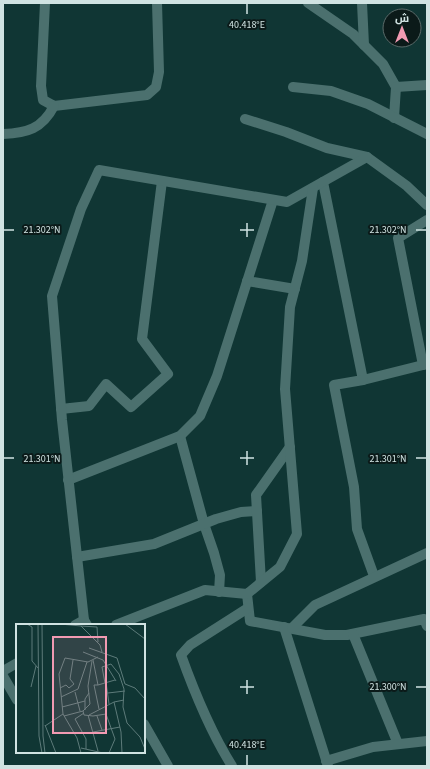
<svg xmlns="http://www.w3.org/2000/svg" width="430" height="769" viewBox="0 0 430 769" font-family="'Source Sans 3',Cairo,sans-serif">
<rect width="100%" height="100%" fill="#103634"/>
<g fill="none" stroke-linecap="round" stroke-linejoin="round">
<!-- minor -->
<g stroke="#4b706e" stroke-width="10">
<polyline points="45,3 41,86 43,100 54,106 147,95 156,87 159,72 157,3"/>
<polyline points="308,3 353,34 383,64 396,87 394,118"/>
<polyline points="362,3 364,45"/>
<polyline points="293,87 331,91 368,104 427,134"/>
<polyline points="396,87 427,85"/>
<polyline points="245,119 286,132 327,148 367,157 407,186 427,205"/>
<path d="M 3,134 C 27,133 42,129 54,106"/>
<polyline points="323,182 363,380 427,364"/>
<polyline points="247,281 295,289"/>
<polyline points="423,365 398,238 427,220"/>
<polyline points="363,380 334,385 354,487 357,529 374,576"/>
<polyline points="61,409 89,406 106,384 131,407 168,374 142,339 162,181"/>
<polyline points="180,436 204,524 214,553 220,575 219,592"/>
<polyline points="68,480 180,436 200,416 217,376 273,200"/>
<polyline points="77,557 154,544 216,519 241,512 257,511"/>
<polyline points="261,582 256,495 290,447"/>
<polyline points="247,594 250,621 325,635 347,635 424,619 427,626"/>
<polyline points="75,625 84,620"/>
<polyline points="87,625 84,620 62,420 52,296 81,209 99,170 287,202 367,157"/>
<polyline points="116,625 205,590 247,594 280,567 297,534 285,389 290,307 302,261 313,188"/>
<polyline points="284,627 328,766"/>
<polyline points="292,628 315,605 427,553"/>
<polyline points="353,634 398,744"/>
<polyline points="3,671 17,663"/>
<polyline points="3,676 17,700"/>
<polyline points="144,724 168,766"/>
<polyline points="326,761 373,747 427,741"/>
<path d="M 232,766 C 210,731 195,694 181,655 L 190,645 L 248,608"/>
</g>
</g>
<!-- ticks -->
<path fill="none" stroke="#d0e3e2" stroke-width="1.5" d="M 247,4 L 247,14M 247,223 L 247,237M 4,230 L 14,230M 240,230 L 254,230M 416,230 L 426,230M 247,451 L 247,465M 4,458 L 14,458M 240,458 L 254,458M 416,458 L 426,458M 247,680 L 247,694M 240,687 L 254,687M 416,687 L 426,687M 247,755 L 247,765"/>
<!-- overview -->
<g transform="translate(16 624)">
<rect width="129" height="129" fill="#103634"/>
<path fill="none" stroke="#5d7b7a" stroke-width="1" d="M 11,0 L 16,3 L 16,37 L 22,44M 22,0 L 23,112 L 26,129M 26,0 L 27,112 L 29,129M 44,0 L 65,2 L 84,21 L 86,28M 109,0 L 129,15M 65,2 L 81,3 L 82,18M 73,24 L 101,34 L 109,60 L 119,64 L 129,75M 67,28 L 87,36 L 100,57M 77,36 L 82,61 L 99,56M 90,58 L 93,80M 89,59 L 86,43 L 95,40 L 103,50 L 108,65 L 107,83 L 111,99 L 124,113 L 129,125M 82,61 L 78,61 L 83,85M 15,63 L 20,42M 44,64 L 50,61 L 53,64 L 58,60 L 54,55 L 57,36M 59,68 L 64,87M 92,69 L 109,67M 45,73 L 62,65 L 71,38M 98,78 L 105,108 L 106,129M 46,83 L 69,77M 69,86 L 69,75 L 73,69M 67,87 L 68,91 L 77,92 L 90,90 L 99,115 L 93,129M 68,89 L 59,95 L 70,115 L 70,125M 72,91 L 82,127M 73,91 L 98,78 L 108,76M 48,92 L 67,87 L 74,80 L 72,62 L 76,37M 81,92 L 86,106M 29,101 L 40,129M 29,102 L 47,90M 77,108 L 104,103M 65,124 L 87,129M 65,129 L 61,114 L 47,90 L 43,50 L 49,34 L 72,38 L 82,33"/>
<path fill="#f19ab2" fill-opacity="0.15" stroke="#f19ab2" stroke-width="2" d="M 37,13 L 90,13 L 90,109 L 37,109 Z"/>
<rect width="129" height="129" fill="none" stroke="#d0e3e2" stroke-width="2"/>
</g>
<g font-size="10" text-anchor="middle" fill="#d0e3e2" stroke="#0b1a19" stroke-width="4" stroke-linejoin="round" paint-order="stroke">
<text x="247" y="28">40.418°E</text>
<text x="42" y="233">21.302°N</text>
<text x="388" y="233">21.302°N</text>
<text x="42" y="462">21.301°N</text>
<text x="388" y="462">21.301°N</text>
<text x="388" y="690">21.300°N</text>
<text x="247" y="748">40.418°E</text>
</g>
<!-- border -->
<rect width="430" height="769" fill="none" stroke="#d0e3e2" stroke-width="8"/>
<!-- north arrow -->
<g transform="translate(402 28)"><circle r="19" fill="#0b1a19" stroke="#5a6a69"/>
<path d="M0-3L7 15L0 10L-7 15Z" fill="#f19ab2"/>
<text y="-6" font-size="11" font-weight="bold" text-anchor="middle" fill="#d0e3e2">ش</text>
</g>
</svg>
